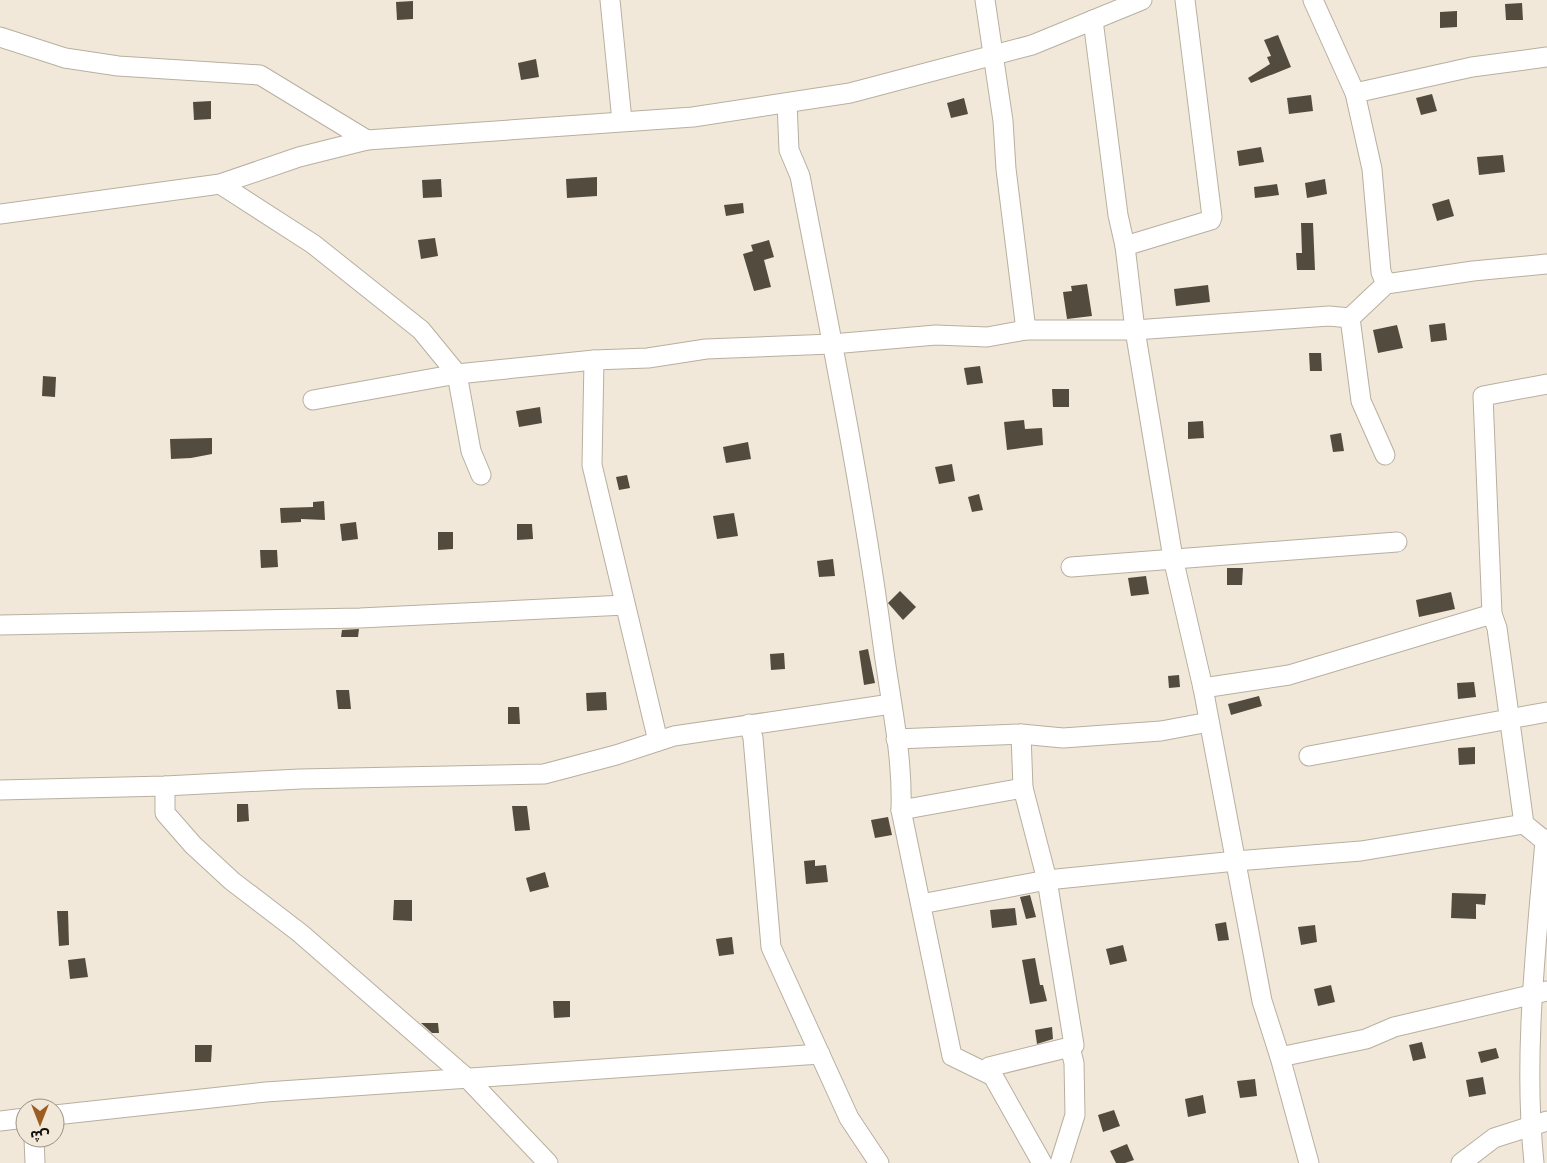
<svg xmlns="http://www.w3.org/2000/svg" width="1547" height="1163" viewBox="0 0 1547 1163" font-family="Inter,'Noto Sans Arabic',sans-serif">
<rect width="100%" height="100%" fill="#f2e8d9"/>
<!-- building -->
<g fill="#534b3e">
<polygon points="413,1 413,19 397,20 396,2"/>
<polygon points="1522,3 1523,20 1506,20 1505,4"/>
<polygon points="1457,11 1457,27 1440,28 1440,12"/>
<polygon points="1278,35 1291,67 1251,83 1248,78 1270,64 1267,57 1271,56 1264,40"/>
<polygon points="536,59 539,77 521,80 518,63"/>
<polygon points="1432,94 1437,111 1421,115 1416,98"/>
<polygon points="1311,95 1313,111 1289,114 1287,98"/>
<polygon points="964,98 968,114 951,118 947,103"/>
<polygon points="211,101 211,119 194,120 193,102"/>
<polygon points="1261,147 1264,162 1239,166 1237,151"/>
<polygon points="1503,155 1505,172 1479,175 1477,157"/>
<polygon points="597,177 597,196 567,198 566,179"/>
<polygon points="441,179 442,197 423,198 422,180"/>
<polygon points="1325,179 1327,194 1307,198 1305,183"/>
<polygon points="1277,184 1279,195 1255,198 1254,187"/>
<polygon points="1449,199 1454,216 1437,221 1432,204"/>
<polygon points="743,203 744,213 726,216 724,205"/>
<polygon points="1301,223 1313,223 1315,270 1297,270 1296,253 1302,253"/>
<polygon points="435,238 438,256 421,259 418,240"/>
<polygon points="769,240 774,257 764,260 771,287 754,291 743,254 753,251 751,245"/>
<polygon points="1087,284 1092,316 1067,319 1063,292 1072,291 1071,286"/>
<polygon points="1208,285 1210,302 1176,306 1174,289"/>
<polygon points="1445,323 1447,340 1431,342 1429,325"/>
<polygon points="1397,325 1403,348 1378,353 1373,330"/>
<polygon points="1309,353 1321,353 1322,371 1310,371"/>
<polygon points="980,366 983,383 967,385 964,368"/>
<polygon points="43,376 56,377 55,397 42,396"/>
<polygon points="1052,389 1069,389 1069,407 1053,407"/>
<polygon points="540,407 542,423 519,427 516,411"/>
<polygon points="1024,420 1025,429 1042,428 1043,445 1007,450 1004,422"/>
<polygon points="1203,421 1204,438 1188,439 1188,422"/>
<polygon points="1341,433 1344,451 1333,452 1330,435"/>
<polygon points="212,438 212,454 191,458 171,459 170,439"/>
<polygon points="748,442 751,459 726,463 723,447"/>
<polygon points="952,464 955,481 939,484 935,467"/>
<polygon points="627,475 630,488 619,490 616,477"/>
<polygon points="979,494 983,510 972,512 968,497"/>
<polygon points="324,501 325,520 301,519 301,522 281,523 280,508 313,507 313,502"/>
<polygon points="734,513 738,536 717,539 713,516"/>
<polygon points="356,522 358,539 342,541 340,524"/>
<polygon points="517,524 532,524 533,539 517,540"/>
<polygon points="438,532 453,532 453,549 438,550"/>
<polygon points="260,550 277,550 278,567 261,568"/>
<polygon points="833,559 835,576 819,577 817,561"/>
<polygon points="1227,568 1243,568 1242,585 1227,585"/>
<polygon points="1146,576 1149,594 1131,596 1128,578"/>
<polygon points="900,591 916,607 903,620 888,603"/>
<polygon points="1451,592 1455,609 1419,617 1416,600"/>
<polygon points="359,629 358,637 341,637 342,630"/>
<polygon points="868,649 875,683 864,685 859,651"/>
<polygon points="784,653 785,669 771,670 770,654"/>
<polygon points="1179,675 1180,687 1169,688 1168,676"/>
<polygon points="1474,682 1476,697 1458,699 1457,683"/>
<polygon points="336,690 349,690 351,709 338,709"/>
<polygon points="606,692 607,710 587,711 586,693"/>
<polygon points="1259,696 1262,706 1231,715 1228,704"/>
<polygon points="508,707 519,707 520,724 508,724"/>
<polygon points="1475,747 1475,764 1459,765 1458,748"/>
<polygon points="237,804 248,804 249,821 237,822"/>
<polygon points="512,806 527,806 530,830 515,831"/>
<polygon points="888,817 892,835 875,838 871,820"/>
<polygon points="815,860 815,866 826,865 828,882 806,884 804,861"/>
<polygon points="545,872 549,887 530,892 526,878"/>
<polygon points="1452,893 1486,894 1485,905 1476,904 1476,919 1451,918"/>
<polygon points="1030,895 1036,917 1026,919 1020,897"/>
<polygon points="394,900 412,900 412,921 393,920"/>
<polygon points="1015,908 1017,925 992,928 990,910"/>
<polygon points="57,911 68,911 69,945 59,946"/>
<polygon points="1226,922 1229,940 1218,941 1215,924"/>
<polygon points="1315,925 1317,942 1301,945 1298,927"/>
<polygon points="732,937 734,954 719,956 716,939"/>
<polygon points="1123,945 1127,961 1110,965 1106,949"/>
<polygon points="85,958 88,977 70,979 68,960"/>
<polygon points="1035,958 1040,985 1043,985 1047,1001 1030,1004 1022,960"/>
<polygon points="1331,985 1335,1002 1318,1006 1314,989"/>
<polygon points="553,1001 570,1001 570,1017 554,1018"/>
<polygon points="421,1023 438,1023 439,1033 432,1033"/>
<polygon points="1052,1027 1053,1039 1037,1044 1035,1030"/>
<polygon points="1422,1042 1426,1058 1413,1061 1409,1045"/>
<polygon points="195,1045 212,1045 211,1062 195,1062"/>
<polygon points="1496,1048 1499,1058 1481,1063 1478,1052"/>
<polygon points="1483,1077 1486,1094 1469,1097 1466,1080"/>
<polygon points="1255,1079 1257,1096 1240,1098 1237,1081"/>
<polygon points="1203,1095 1206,1113 1188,1117 1185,1099"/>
<polygon points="1114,1110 1120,1126 1103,1132 1098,1115"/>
<polygon points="1127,1144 1134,1160 1125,1163 1116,1163 1110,1151"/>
</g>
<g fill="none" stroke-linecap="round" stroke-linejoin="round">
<defs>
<g id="minor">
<polyline points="610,0 622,121"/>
<polyline points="985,0 1003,121 1006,169 1026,330"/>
<polyline points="1313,0 1355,93 1372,169 1381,272 1386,284"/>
<polyline points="1093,20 1118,215 1125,246 1135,330 1173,558 1203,688 1262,1001 1280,1057 1309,1163"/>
<polyline points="0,37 65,58 118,66 260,75 367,140"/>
<polyline points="1355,93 1472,67 1547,57"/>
<path d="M 787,103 L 789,150 L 800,176 C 830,332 862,488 883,645 C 890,699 903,755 901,810 L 952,1056 L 993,1076 L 1042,1163"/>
<polyline points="220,184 313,244 421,330 457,374 471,451 481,475"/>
<polyline points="0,214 220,184 299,157 367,140 693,117 850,93 1032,45 1142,0"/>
<polyline points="1125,246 1211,220 1212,217 1185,0"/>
<polyline points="1350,318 1361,401 1385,455"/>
<polyline points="594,360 592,465 658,741"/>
<polyline points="313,400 457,374 594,360 648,358 706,349 832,344 936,335 987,337 1026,330 1135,330 1329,316 1350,318 1386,284 1473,271 1547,264"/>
<polyline points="1071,567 1397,542"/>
<polyline points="0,625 360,618 625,605"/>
<polyline points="1203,688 1289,675 1492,614"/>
<polyline points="749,724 753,738 771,947 849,1118 879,1163"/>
<polyline points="1021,734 1023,788 1047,880 1074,1045 1070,1047 1074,1063 1075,1115 1060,1163"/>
<polyline points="896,739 1021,734 1063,738 1161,731 1209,722"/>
<polyline points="1309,756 1547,712"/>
<polyline points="165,786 165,813 193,845 232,881 300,933 470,1081 548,1163"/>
<polyline points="0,790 165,786 300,779 544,774 616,755 674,736 891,704"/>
<polyline points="901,810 1023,788"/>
<polyline points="1545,841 1524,824 1497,628 1492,614 1483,396 1547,384"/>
<polyline points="921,904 1047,880 1236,861 1361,851 1524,824"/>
<polyline points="1280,1057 1366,1039 1394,1027 1547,991"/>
<polyline points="993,1076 989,1067 1070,1047"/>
<polyline points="55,1115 266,1092 820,1054"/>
<polyline points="0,1121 25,1118"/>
<polyline points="34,1138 35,1163"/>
<polyline points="1461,1163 1494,1138 1547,1121"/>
<path d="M 1534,1163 C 1523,1057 1536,947 1545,841 L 1547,839"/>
</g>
</defs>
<!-- minor casing -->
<use href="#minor" stroke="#b8afa0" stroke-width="21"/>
<!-- minor -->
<use href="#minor" stroke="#fff" stroke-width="19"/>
</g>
<!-- north arrow -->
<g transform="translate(40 1123) rotate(180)"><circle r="24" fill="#f2e8d9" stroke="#989186"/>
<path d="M0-4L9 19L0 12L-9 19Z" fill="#9b5d22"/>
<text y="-8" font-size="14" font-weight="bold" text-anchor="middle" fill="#110e09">ش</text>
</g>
</svg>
